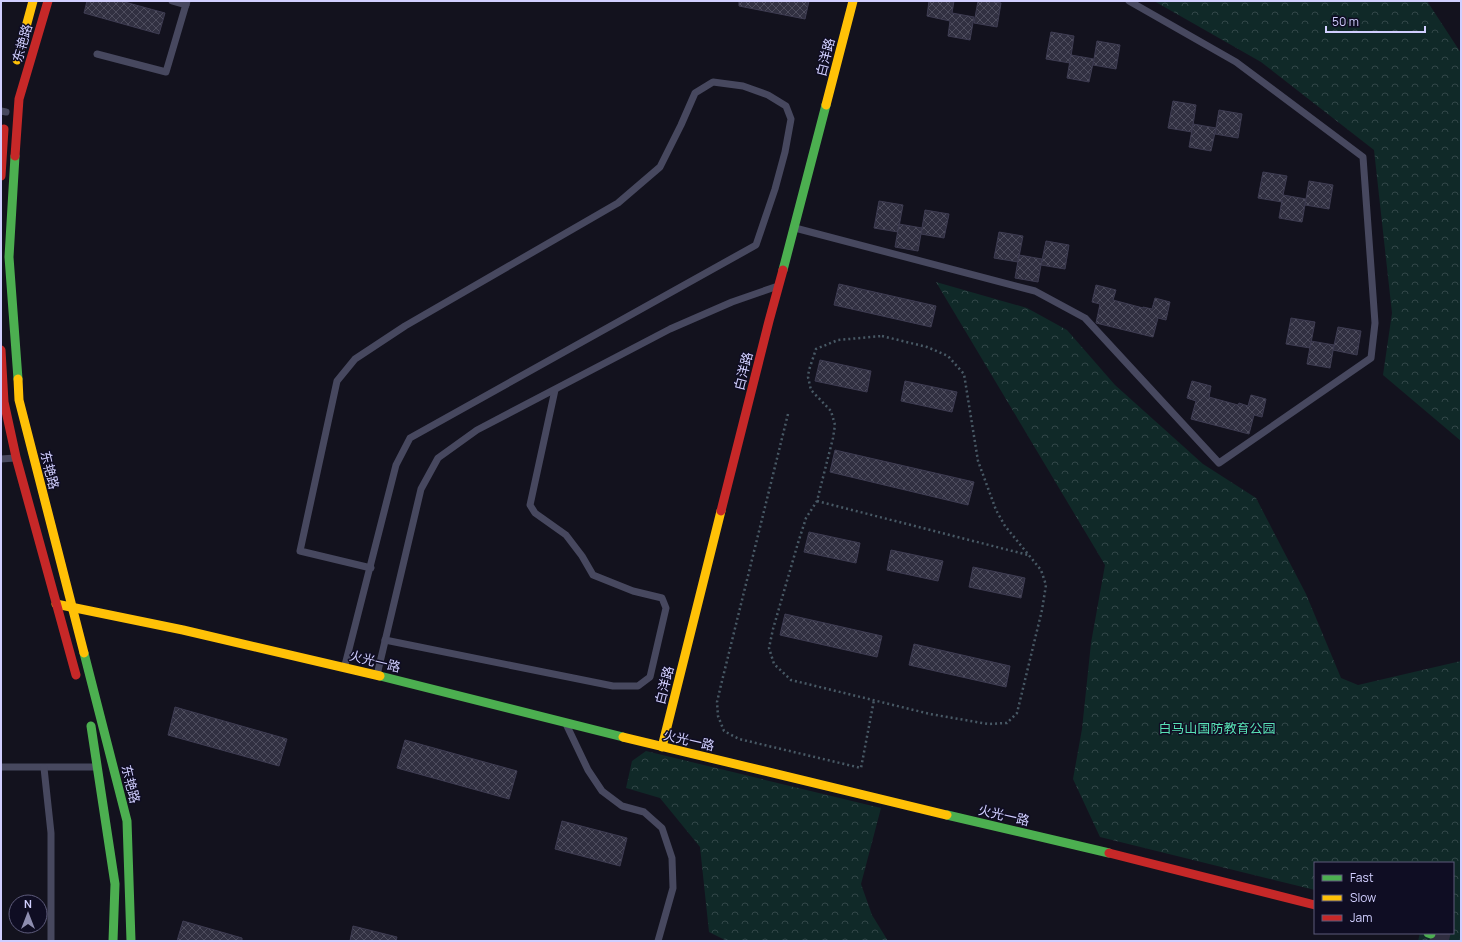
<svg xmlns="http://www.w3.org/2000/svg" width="1462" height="942" viewBox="0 0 1462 942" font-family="Manrope,'Noto Sans SC',sans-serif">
<defs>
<pattern id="forest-crowns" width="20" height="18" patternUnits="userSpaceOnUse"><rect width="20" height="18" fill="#102928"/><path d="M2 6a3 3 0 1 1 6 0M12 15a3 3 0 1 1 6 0" fill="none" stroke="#324748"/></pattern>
<pattern id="building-cross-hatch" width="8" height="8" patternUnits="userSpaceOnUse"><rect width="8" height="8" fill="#313041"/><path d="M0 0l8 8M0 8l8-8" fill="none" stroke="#4e4d5e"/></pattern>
</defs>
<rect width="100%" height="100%" fill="#13121e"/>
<!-- forest -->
<g fill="url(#forest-crowns)">
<polygon points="1154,1 1427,1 1461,53 1461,441 1383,375 1392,313 1374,150 1261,62"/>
<polygon points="936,282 1027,308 1067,330 1115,385 1203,464 1256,498 1306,594 1341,678 1358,685 1461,661 1461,941 1418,941 1420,933 1453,933 1453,863 1315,863 1315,890 1100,837 1073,779 1082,729 1091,643 1105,565"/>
<polygon points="646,751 881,808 861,884 872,915 888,941 727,941 709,932 700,847 660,798 626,788 632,761"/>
</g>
<!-- building -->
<g fill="url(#building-cross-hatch)" stroke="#3e3c52">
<polygon points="87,1 121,1 165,13 159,34 84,13"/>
<polygon points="739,1 809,1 805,19 739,6"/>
<polygon points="929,1 954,1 952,13 974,17 970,40 948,36 950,21 927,16"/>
<polygon points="978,1 989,1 1001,3 997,27 974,23"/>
<polygon points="1051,32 1074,36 1070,63 1046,59"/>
<polygon points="1097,41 1120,45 1116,69 1093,65"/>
<polygon points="1071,55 1094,59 1089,82 1067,78"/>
<polygon points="1173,101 1196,105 1192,132 1168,128"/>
<polygon points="1219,110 1242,114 1238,138 1215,134"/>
<polygon points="1193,124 1216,128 1211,151 1189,147"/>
<polygon points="1263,172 1287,176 1283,195 1306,199 1302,222 1279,218 1282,200 1282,202 1258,198"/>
<polygon points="1309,181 1333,185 1329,209 1305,205"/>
<polygon points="879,201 903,205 898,232 874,228"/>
<polygon points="925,210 949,214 944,238 921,234"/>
<polygon points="899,224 922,228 918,251 895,247"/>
<polygon points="999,232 1023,236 1018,262 994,258"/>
<polygon points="1046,241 1069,245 1065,269 1041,265"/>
<polygon points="1019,255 1042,259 1038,282 1015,278"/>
<polygon points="839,284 936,306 931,327 834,305"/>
<polygon points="1096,285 1116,290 1113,300 1143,308 1143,307 1152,309 1155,298 1170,302 1166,320 1158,318 1153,337 1096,323 1100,304 1092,302"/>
<polygon points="1291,318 1315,322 1310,348 1286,344"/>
<polygon points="1338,327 1361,331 1357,355 1333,350"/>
<polygon points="1311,341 1334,345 1330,368 1307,364"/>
<polygon points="820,360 871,371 867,392 815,381"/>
<polygon points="905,381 957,392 952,412 901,401"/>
<polygon points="1192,381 1211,386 1209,397 1238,405 1239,403 1248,406 1251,395 1266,399 1262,417 1254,415 1249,434 1191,419 1196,401 1187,398"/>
<polygon points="835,450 974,482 968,505 830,472"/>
<polygon points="809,532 860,543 856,563 804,552"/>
<polygon points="891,550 943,561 938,581 887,570"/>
<polygon points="973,567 1025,578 1021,598 969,587"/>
<polygon points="785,614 882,636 877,657 780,635"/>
<polygon points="914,644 1010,666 1006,687 909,665"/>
<polygon points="175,707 287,739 279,766 168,735"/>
<polygon points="405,740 517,771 509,799 397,768"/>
<polygon points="562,821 627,838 620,866 555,849"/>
<polygon points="183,921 242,938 242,941 177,941"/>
<polygon points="353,926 397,937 396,941 350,941"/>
</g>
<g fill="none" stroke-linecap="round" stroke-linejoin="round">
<!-- secondary-tunnel -->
<polyline stroke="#302e40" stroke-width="19" stroke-dasharray="19 10" stroke-linecap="butt" points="1431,934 1460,941"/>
<!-- path -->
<g stroke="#485965" stroke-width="2.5" stroke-dasharray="2 3" stroke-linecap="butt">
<polygon points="882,336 927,347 948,356 964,374 978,461 996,510 1005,526 1041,570 1046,585 1042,610 1017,713 1007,723 988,724 930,714 791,680 774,664 769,648 773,629 798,543 806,518 817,501 833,438 835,425 831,411 811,390 808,377 809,370 816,349 838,340"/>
<polyline points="788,414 721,685 717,702 718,716 724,731 739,739 861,768 874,700"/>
<polyline points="817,501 1028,555"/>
</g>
<!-- lane -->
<g stroke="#47485f" stroke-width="7">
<polyline points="172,1 186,5"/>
<polyline points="97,54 166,72 187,1"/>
<polyline points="1,111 6,112"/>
<polyline points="795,228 1035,291 1085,318 1219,463 1371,358 1375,323 1363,157 1236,62 1129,1"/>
<polyline points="1,459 15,458"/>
<polyline points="385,640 613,686 638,686 650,677 666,608 662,598 633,591 593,575 582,556 566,535 535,513 530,505 555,390"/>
<polyline points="345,665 396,465 410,438 756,245 775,189 785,152 791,119 786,106 768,95 743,86 713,82 695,93 681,125 660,167 618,203 405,326 355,359 337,381 300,551 371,568"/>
<polyline points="377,675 421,489 438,458 477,430 670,329 732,302 775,287"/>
<polyline points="567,726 588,770 602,791 622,806 644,812 662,828 672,858 673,888 658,941"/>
<polyline points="1,767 95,767"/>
<polyline points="44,768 51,833 51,941"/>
</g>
<!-- fast -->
<g stroke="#4caf50" stroke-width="9">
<polyline points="15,156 9,257 18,379"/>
<polyline points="783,270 826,105"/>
<polyline points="84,653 127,821 131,941"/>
<polyline points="380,676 623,737"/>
<polyline points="91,726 115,884 113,941"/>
<polyline points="947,815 1109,853"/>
<polyline points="1428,933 1431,934"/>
</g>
<!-- slow -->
<g stroke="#ffc107" stroke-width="9">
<polyline points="17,60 33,1"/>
<polyline points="826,105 853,1"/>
<polyline points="18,379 19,400 84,653"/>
<polyline points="56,604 183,630 380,676"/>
<polyline points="623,737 947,815"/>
<polyline points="662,747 721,511"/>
</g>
<!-- jam -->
<g stroke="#c62828" stroke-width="9">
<polyline points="15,156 19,99 48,1"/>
<polyline points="1,176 4,129"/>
<polyline points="1,350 4,402 16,457 76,675"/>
<polyline points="721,511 769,321 783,270"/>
<polyline points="1109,853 1315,905"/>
</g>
</g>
<g text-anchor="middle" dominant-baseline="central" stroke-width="3" stroke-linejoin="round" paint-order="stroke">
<!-- street labels -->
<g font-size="13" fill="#d1cfff" stroke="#0f0d23">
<text transform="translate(22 43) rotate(-74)">东艳路</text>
<text transform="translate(825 57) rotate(-76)">白洋路</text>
<text transform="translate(743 371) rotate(-76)">白洋路</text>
<text transform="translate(50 470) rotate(76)">东艳路</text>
<text transform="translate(375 661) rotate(14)">火光一路</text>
<text transform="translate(664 685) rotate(-76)">白洋路</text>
<text transform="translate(689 740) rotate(13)">火光一路</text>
<text transform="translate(131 784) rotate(76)">东艳路</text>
<text transform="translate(1004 815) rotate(13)">火光一路</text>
</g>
<!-- park labels -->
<g font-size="13" fill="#58e2b5" stroke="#0f0d23">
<text x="1217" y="728">白马山国防教育公园</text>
</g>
</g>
<!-- border -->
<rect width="1462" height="942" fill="none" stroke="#d1cfff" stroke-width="4"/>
<!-- legend -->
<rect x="1314" y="862" width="140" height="72" fill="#0f0d23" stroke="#5d5b7b"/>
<rect x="1322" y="875" width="20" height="6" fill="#4caf50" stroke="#5d5b7b"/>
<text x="1350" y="882" font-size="12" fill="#d1cfff">Fast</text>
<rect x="1322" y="895" width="20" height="6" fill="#ffc107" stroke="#5d5b7b"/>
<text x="1350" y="902" font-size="12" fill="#d1cfff">Slow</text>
<rect x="1322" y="915" width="20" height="6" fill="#c62828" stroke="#5d5b7b"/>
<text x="1350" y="922" font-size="12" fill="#d1cfff">Jam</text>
<!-- north arrow -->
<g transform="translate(28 914)"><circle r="19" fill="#0f0d23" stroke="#5d5b7b"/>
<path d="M0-3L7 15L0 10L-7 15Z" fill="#8e8db0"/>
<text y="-6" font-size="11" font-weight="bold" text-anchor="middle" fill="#d1cfff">N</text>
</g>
<!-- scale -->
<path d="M1326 26v6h99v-6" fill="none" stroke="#d1cfff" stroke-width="2"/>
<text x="1332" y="26" font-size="12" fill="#d1cfff" stroke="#0f0d23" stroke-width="3" paint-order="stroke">50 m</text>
</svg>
